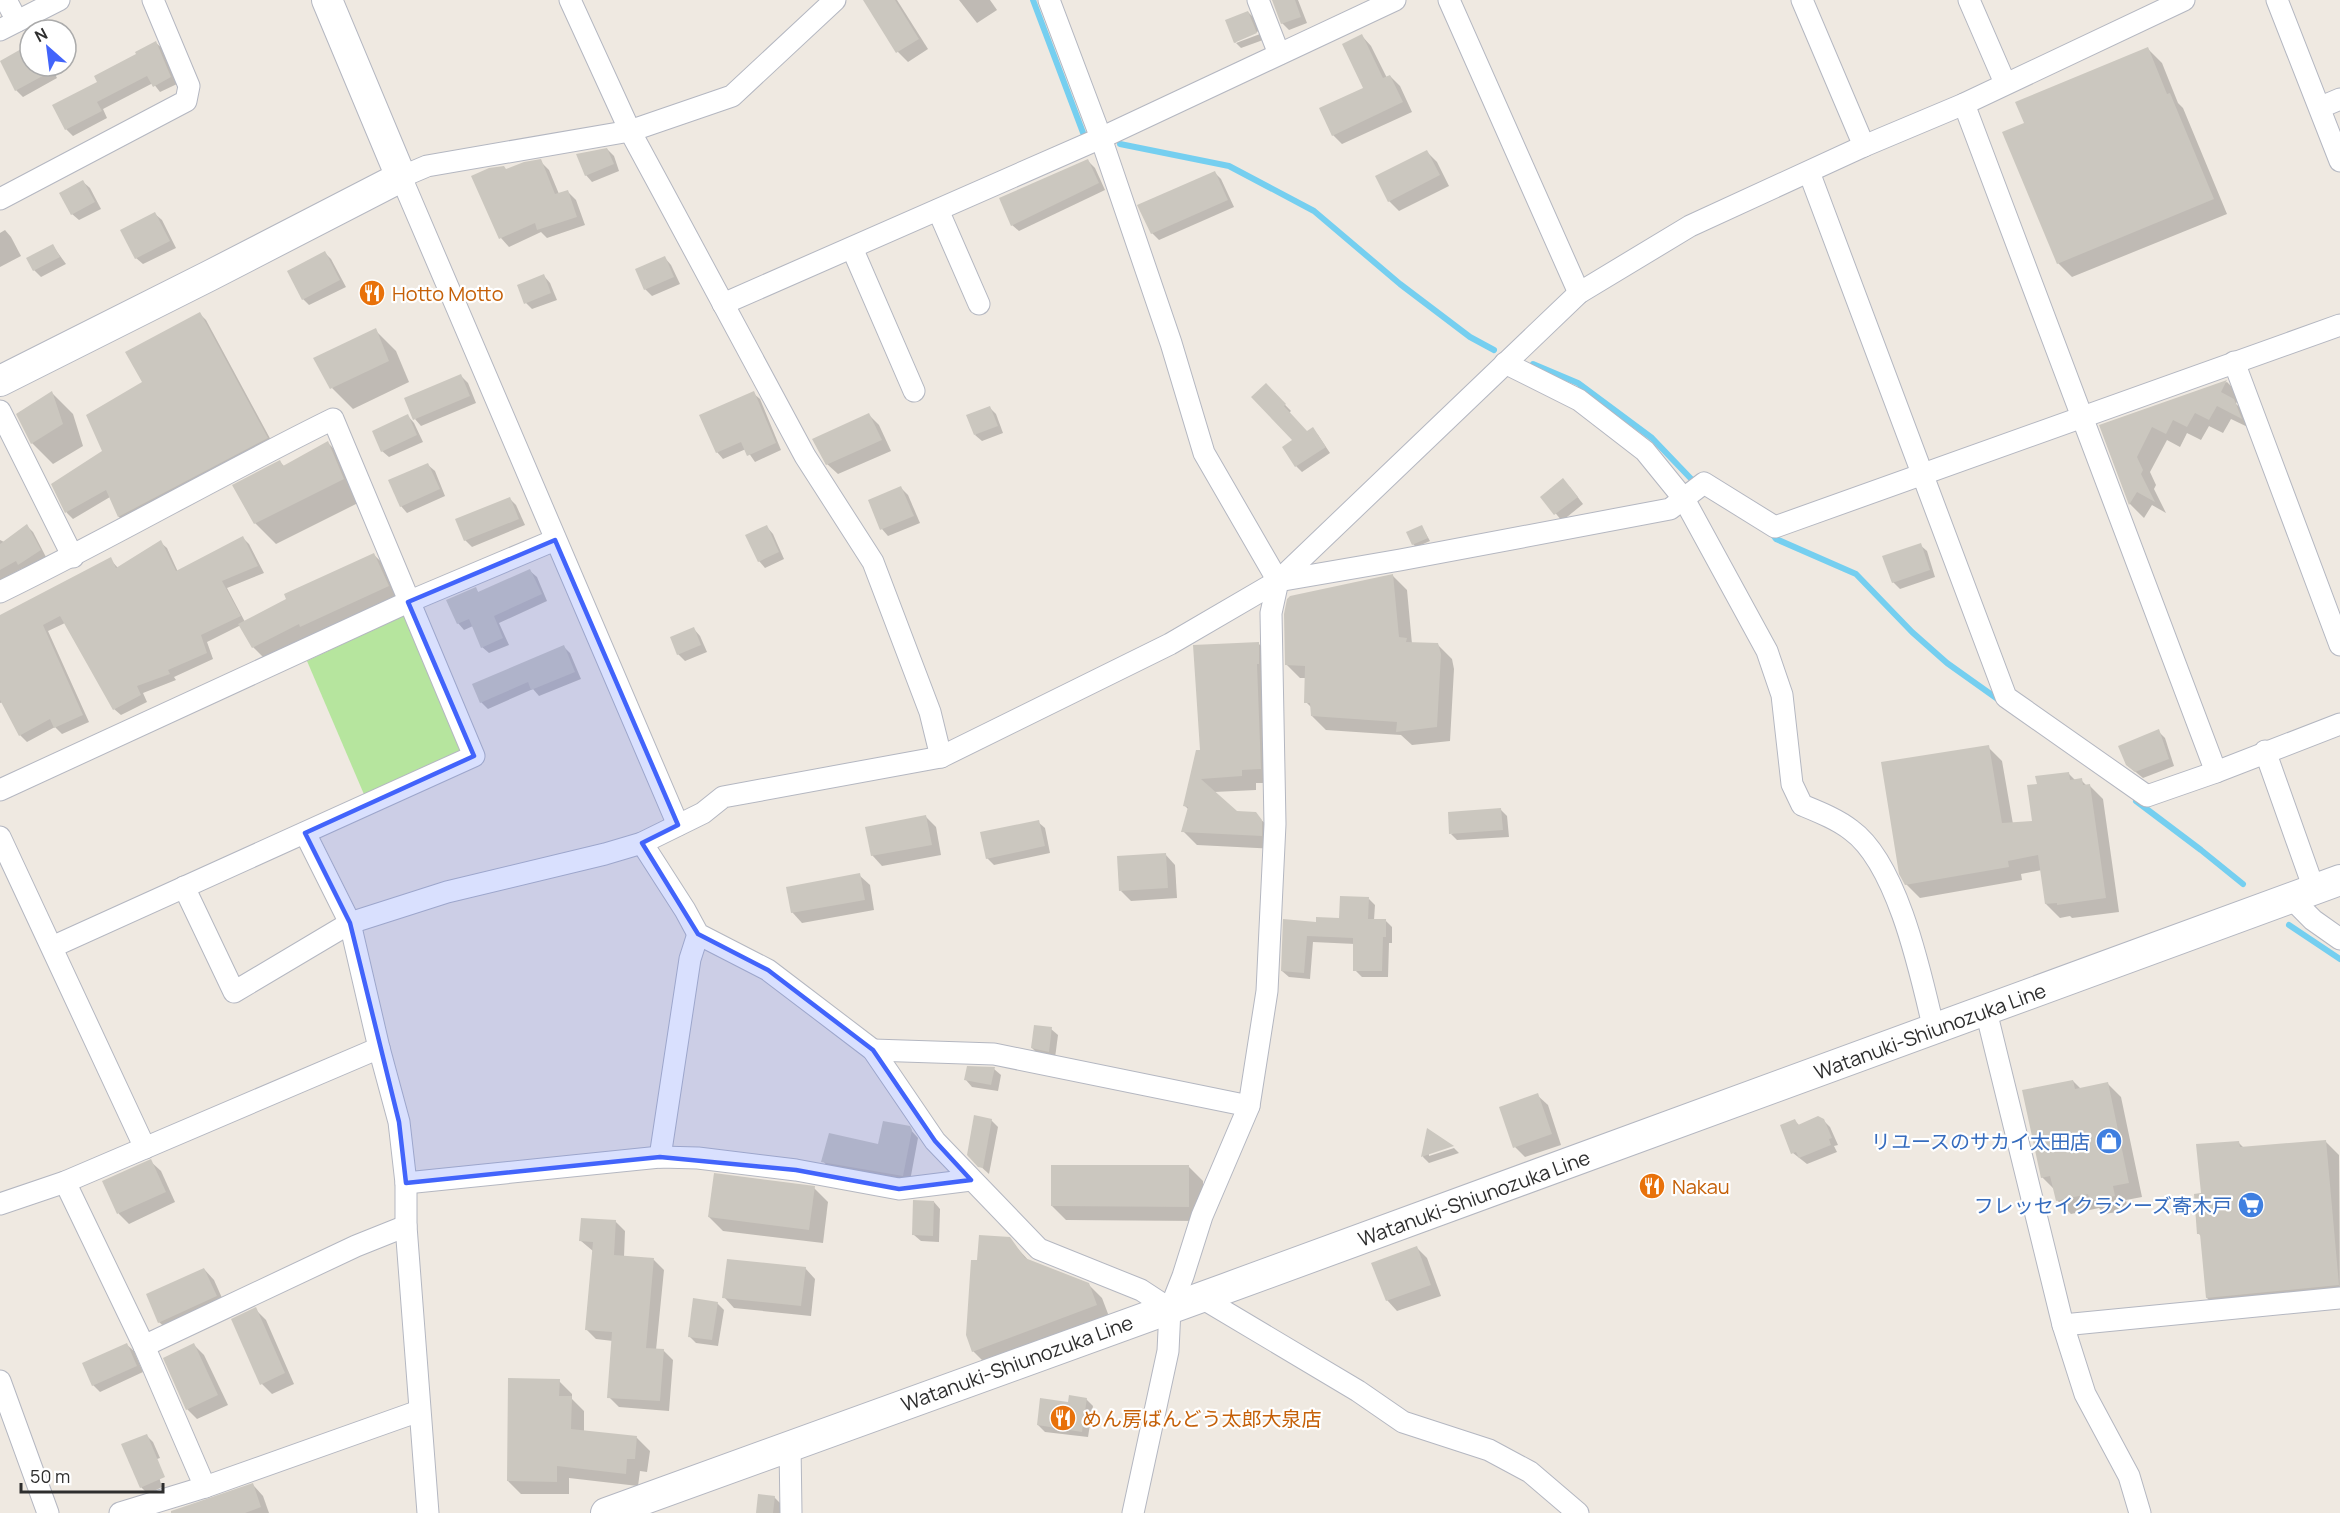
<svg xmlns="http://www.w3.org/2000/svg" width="2340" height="1513" viewBox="0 0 2340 1513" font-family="Manrope,'Noto Sans JP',sans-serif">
<rect width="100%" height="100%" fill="#efe9e1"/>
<!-- park -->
<polygon fill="#b6e59e" points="406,614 463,757 366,799 307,661"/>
<!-- shadow -->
<g fill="#0003">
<polygon points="865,0 897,0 928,49 908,62 898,52"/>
<polygon points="959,0 990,0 997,10 977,23"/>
<polygon points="1273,0 1298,0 1307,23 1289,30 1282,23"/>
<polygon points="1248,12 1255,19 1259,31 1236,40 1236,43 1235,42"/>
<polygon points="1260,34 1263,40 1241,48 1236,43"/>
<polygon points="1362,36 1371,46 1387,78 1390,76 1400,86 1412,112 1342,144 1333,135 1365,88"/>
<polygon points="156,43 163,49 177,84 160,92 153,83 103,109 107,118 73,136 66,129 99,82"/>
<polygon points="30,46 30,66 51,66 57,78 23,97 16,90"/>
<polygon points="2148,49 2162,63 2178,103 2183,108 2227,214 2072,277 2058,263 2026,123"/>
<polygon points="607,149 614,156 619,171 592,182 586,175"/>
<polygon points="1427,152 1437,162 1449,186 1399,211 1389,201"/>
<polygon points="540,161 549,170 559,194 568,192 576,200 585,225 547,238 541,232 509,247 501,238 507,171"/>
<polygon points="1088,161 1095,168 1105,190 1019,231 1012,225"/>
<polygon points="1214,172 1221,179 1234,207 1159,240 1152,233"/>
<polygon points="83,182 90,188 101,209 79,220 72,214"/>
<polygon points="155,214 162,220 176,248 143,264 136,258"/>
<polygon points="5,230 11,237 21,256 0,267 0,233"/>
<polygon points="53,246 66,264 41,277 34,270"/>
<polygon points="325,253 331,259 346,287 309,305 303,299"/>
<polygon points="665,258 671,265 680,284 652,296 645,289"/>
<polygon points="544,276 550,283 557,300 532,309 526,303"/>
<polygon points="200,314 206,320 273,444 125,523 119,517 110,497 73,519 67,513 53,484 104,451 144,382"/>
<polygon points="375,330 396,351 409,382 353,409 332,388"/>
<polygon points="461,376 468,383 476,403 421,426 415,419"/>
<polygon points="2227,382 2240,395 2236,404 2248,415 2254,430 2231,419 2223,433 2209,426 2201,440 2187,433 2180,447 2167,440 2150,472 2156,485 2154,489 2166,513 2152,505 2144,518 2130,504 2101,426"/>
<polygon points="1266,385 1291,411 1289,413 1307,432 1312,429 1318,435 1330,453 1302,472 1296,466 1295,440"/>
<polygon points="52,393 73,414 83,446 53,464 32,443 17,414"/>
<polygon points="753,393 760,399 781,450 755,462 746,449 723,459 717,452"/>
<polygon points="990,408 996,414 1003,433 982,441 975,435"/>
<polygon points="869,415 879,425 891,451 838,474 827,464"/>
<polygon points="408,416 414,423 423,442 389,457 382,451"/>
<polygon points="328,443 349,464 364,500 276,544 255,523 280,462 285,467"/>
<polygon points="428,465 435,471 445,496 407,513 401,506"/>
<polygon points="1570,487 1583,504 1562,521 1542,497"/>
<polygon points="901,488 908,495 920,523 888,536 882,529 870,501"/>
<polygon points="510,499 516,505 525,525 472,547 465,540"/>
<polygon points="27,526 33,532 46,557 26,571 23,568 0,580 0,540 4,542"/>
<polygon points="767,527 773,534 784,559 765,568 759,561"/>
<polygon points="1422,527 1430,541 1416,547 1413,544"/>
<polygon points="243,538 249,544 264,573 227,588 245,622 374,555 392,572 406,604 271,665 253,647 241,625 207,642 213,659 174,677 176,680 143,693 147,702 121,715 114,709 65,623 48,631 89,722 62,734 55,727 27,742 20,735 3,702 0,703 0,617 110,559 118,568 160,542 167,548 178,572"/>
<polygon points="1920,545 1927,551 1935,577 1900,589 1893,582"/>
<polygon points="530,571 537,577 547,601 499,623 509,645 489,653 482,647 473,626 464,630 458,623 475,589 479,593"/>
<polygon points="1393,576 1407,590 1412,644 1438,645 1452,659 1454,669 1450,741 1412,745 1401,735 1326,730 1312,716 1312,708 1306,702 1306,678 1300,678 1286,664"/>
<polygon points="694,629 700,636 707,652 685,661 678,654"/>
<polygon points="1258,643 1272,657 1275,783 1256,783 1256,790 1214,792 1236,812 1255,814 1270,828 1275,849 1197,845 1183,831 1189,810 1185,806 1201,752"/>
<polygon points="563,646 570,653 581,679 539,696 533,689 488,709 481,702"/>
<polygon points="2158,731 2165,738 2174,766 2143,778 2127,765"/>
<polygon points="1988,747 2002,761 2013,824 2034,823 2068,773 2076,781 2081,780 2087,786 2089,785 2103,799 2119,912 2072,918 2070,916 2060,918 2046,904 2042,870 2021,874 2022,880 1920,898 1906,884"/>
<polygon points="1501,810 1507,816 1509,837 1457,840 1451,834"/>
<polygon points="926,817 936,827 941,855 882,866 872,855"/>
<polygon points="1038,822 1045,828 1050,853 994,865 987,858"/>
<polygon points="1165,854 1175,865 1177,898 1131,901 1121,891"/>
<polygon points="859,875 870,885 874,910 802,923 792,912"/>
<polygon points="1369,899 1375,905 1374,920 1385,920 1392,927 1392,943 1389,943 1388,977 1362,977 1355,970 1355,944 1313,942 1310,979 1289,977 1282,971 1285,921 1317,924 1340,919"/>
<polygon points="1051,1029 1058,1035 1055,1058 1039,1055 1032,1048"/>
<polygon points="994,1069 1001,1075 998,1091 972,1087 966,1080"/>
<polygon points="2073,1081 2081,1089 2107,1083 2121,1097 2142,1197 2126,1200 2128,1210 2105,1214 2099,1208 2071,1214 2057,1200 2055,1190 2042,1177"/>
<polygon points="1537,1095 1548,1105 1561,1145 1525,1157 1515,1147"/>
<polygon points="991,1120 998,1127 989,1174 968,1155"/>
<polygon points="1823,1120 1830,1127 1838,1145 1834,1146 1837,1152 1807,1164 1793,1153 1795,1121 1800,1126"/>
<polygon points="909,1128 918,1138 910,1181 829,1168 823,1161 879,1146"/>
<polygon points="1428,1131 1429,1156 1454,1148 1459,1153 1429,1163 1423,1157"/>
<polygon points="2325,1141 2339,1155 2340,1300 2221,1312 2207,1298 2202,1237 2198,1233 2202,1195 2238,1142 2244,1148"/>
<polygon points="150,1161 161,1171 175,1202 129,1224 119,1214 104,1181"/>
<polygon points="1189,1167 1203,1181 1203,1221 1066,1220 1052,1206"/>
<polygon points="814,1188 828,1202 823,1243 723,1231 709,1217"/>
<polygon points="934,1202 940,1209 939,1242 921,1241 914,1235"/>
<polygon points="615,1221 625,1231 624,1257 654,1260 664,1270 656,1350 663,1350 673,1360 669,1411 619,1407 609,1397 613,1341 596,1339 586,1329 593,1251 581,1241"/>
<polygon points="1009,1239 1030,1262 1088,1284 1102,1298 1110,1319 987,1365 973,1351 979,1262"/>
<polygon points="1417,1248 1427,1258 1441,1296 1397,1311 1387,1300"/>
<polygon points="805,1268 815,1279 811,1316 734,1308 724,1297"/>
<polygon points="204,1269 214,1280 226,1307 170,1332 159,1322"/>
<polygon points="717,1303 724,1310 718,1346 696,1343 689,1336"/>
<polygon points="255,1309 266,1320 294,1384 272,1394 262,1384"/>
<polygon points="127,1345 134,1351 143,1372 100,1392 93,1385"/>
<polygon points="194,1345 204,1355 228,1405 197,1419 187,1409"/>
<polygon points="559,1381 572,1394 572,1399 584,1411 584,1432 637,1438 650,1451 647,1472 640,1471 638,1486 569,1478 569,1494 521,1494 508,1481"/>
<polygon points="1086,1399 1093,1406 1088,1437 1045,1432 1038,1425 1069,1404"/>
<polygon points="146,1435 153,1442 160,1458 154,1460 162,1487 148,1494 141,1487"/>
<polygon points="253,1485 263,1496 269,1513 197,1513"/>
<polygon points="774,1497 781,1504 780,1513 758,1513"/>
</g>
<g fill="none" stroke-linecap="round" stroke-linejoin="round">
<!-- stream -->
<g stroke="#75cff0" stroke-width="6">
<polyline points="1033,0 1085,138"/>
<polyline points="1120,144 1229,166 1314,211 1400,284 1470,337 1494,350"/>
<polyline points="1533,364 1578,383 1652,438 1697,485"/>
<polyline points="1770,531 1776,539 1856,574 1912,632 1947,663 1999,700"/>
<polyline points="2136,801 2201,850 2243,884"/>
<polyline points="2289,925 2340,959"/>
</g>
</g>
<!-- building -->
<g fill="#cbc7bf">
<polygon points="863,0 895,0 919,39 896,53"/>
<polygon points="1272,0 1295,0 1301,17 1281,24"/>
<polygon points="1248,11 1257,33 1234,43 1225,20"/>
<polygon points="1362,34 1383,78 1390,75 1403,102 1332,136 1319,108 1363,88 1342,44"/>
<polygon points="156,41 171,77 153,87 147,76 97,102 102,111 65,130 52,105 97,82 94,76 136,54 135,52"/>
<polygon points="30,44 30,66 61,66 15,91 0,61"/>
<polygon points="2148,47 2167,94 2170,93 2214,199 2057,264 2002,132 2024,123 2015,102"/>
<polygon points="607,148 614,164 585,176 576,154"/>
<polygon points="1427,150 1440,175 1388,202 1375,176"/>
<polygon points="541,159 555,194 568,190 577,217 537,230 535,223 499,239 471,176 489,168 504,166 506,169 524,162"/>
<polygon points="1088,159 1099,183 1011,226 999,198"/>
<polygon points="1215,171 1228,200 1151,234 1137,205"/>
<polygon points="83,180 95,202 71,215 59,193"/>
<polygon points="155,212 170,241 135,259 120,230"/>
<polygon points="53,244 60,257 33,271 26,258"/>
<polygon points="325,251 340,280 302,300 287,271"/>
<polygon points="665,256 674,277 644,290 635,269"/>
<polygon points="544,274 551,293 524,304 517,285"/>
<polygon points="200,312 268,438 118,517 106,490 65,513 51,484 102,451 86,415 142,382 125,352"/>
<polygon points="376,328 389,361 330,389 313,358"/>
<polygon points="461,374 470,396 413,420 404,398"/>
<polygon points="2227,380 2221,392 2234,399 2242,419 2217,406 2209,420 2195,413 2187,427 2173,420 2166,434 2152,427 2137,457 2143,470 2141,474 2155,502 2137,492 2129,505 2099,425"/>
<polygon points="1266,383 1286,404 1284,406 1307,431 1313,427 1326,447 1295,467 1282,447 1292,440 1251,397"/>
<polygon points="52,391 63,424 31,444 16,414"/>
<polygon points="754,391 776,443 747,456 741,442 716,453 699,415"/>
<polygon points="990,406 998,426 974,435 966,415"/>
<polygon points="869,413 882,440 826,465 812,439"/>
<polygon points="408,414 417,435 381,452 372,431"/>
<polygon points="328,441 344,479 254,524 232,485 280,460 283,466"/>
<polygon points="428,463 440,489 400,507 388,480"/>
<polygon points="1563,478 1578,497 1554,515 1540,497"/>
<polygon points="901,486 914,516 880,530 868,500"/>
<polygon points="510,497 519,519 464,541 455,519"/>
<polygon points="27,524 41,550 18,565 16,561 0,570 0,544"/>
<polygon points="767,525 779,552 758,562 745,535"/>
<polygon points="1422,525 1428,538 1412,545 1406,532"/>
<polygon points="243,536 258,566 222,581 241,616 201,635 207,653 168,670 170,674 137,686 141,695 113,710 60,616 43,625 83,715 54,728 50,719 19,736 0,700 0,615 111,557 116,568 161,540 176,571"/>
<polygon points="1921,543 1930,570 1892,583 1882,556"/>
<polygon points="374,553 389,586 300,627 299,624 252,648 238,624 286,599 284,594"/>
<polygon points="530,569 542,594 494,616 503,638 481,648 469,619 457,624 446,600 476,587 478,592"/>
<polygon points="1393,574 1399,637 1407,638 1406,642 1438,643 1441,654 1437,727 1396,732 1397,722 1311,716 1310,703 1304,703 1305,666 1285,665 1284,614 1287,599 1290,596"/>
<polygon points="694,627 701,645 677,655 670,637"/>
<polygon points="1259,642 1259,664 1257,664 1261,769 1242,770 1242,776 1201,779 1237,811 1256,812 1262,820 1262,836 1181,832 1188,807 1183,806 1196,750 1200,750 1193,645"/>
<polygon points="564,645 575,672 531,690 528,682 480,703 472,684"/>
<polygon points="2159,729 2169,759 2135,772 2126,765 2118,746"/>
<polygon points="1989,745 2002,823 2032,821 2027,785 2037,784 2035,776 2069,772 2070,780 2082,778 2083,785 2090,784 2106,898 2057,905 2057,903 2045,904 2038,855 2008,861 2009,867 1905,885 1899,874 1881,762"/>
<polygon points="1501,808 1503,830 1449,834 1448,812"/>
<polygon points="926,815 932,845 871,856 865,827"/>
<polygon points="1039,820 1045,846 986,859 980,832"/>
<polygon points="1166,853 1168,888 1119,891 1117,856"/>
<polygon points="860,873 865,900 791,913 786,887"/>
<polygon points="1340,896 1369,897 1368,919 1386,919 1386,937 1383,937 1382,971 1353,971 1353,938 1307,936 1304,973 1281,971 1283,919 1316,922 1316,917 1339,918"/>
<polygon points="1034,1025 1052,1027 1049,1052 1031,1048"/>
<polygon points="967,1066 995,1067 991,1085 964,1080"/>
<polygon points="2073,1080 2075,1089 2108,1082 2129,1183 2113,1186 2115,1196 2090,1201 2088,1194 2056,1201 2050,1176 2041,1178 2022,1090"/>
<polygon points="1538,1093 1552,1134 1513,1148 1499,1107"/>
<polygon points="974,1115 992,1119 983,1168 978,1167 967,1155"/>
<polygon points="1818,1116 1824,1119 1832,1138 1829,1139 1831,1145 1799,1158 1796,1152 1791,1154 1780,1125 1795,1119 1798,1125"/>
<polygon points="883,1121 910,1126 912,1130 903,1176 821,1162 829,1133 878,1144"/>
<polygon points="1427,1128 1454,1146 1421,1157"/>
<polygon points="2326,1140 2339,1285 2206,1298 2200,1234 2197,1234 2194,1194 2201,1193 2196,1144 2239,1141 2240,1147"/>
<polygon points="151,1159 166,1192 117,1214 102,1181"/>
<polygon points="1051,1165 1189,1165 1189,1207 1051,1206"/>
<polygon points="714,1173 815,1186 809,1230 708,1217"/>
<polygon points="913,1200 934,1201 933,1236 912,1235"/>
<polygon points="581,1218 616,1220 614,1255 654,1258 646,1348 664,1349 660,1401 607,1398 612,1332 585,1330 593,1242 579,1241"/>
<polygon points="979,1235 1010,1237 1025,1258 1089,1283 1097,1305 972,1352 966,1335 971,1260 977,1260"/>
<polygon points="1417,1246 1431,1285 1386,1301 1371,1263"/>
<polygon points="727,1259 806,1267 801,1306 722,1298"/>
<polygon points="204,1268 217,1296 158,1323 146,1294"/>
<polygon points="693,1298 718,1302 712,1340 688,1337"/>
<polygon points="256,1307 285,1373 260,1385 231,1319"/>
<polygon points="127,1343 137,1366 92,1386 82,1363"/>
<polygon points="194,1343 218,1395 186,1410 163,1358"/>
<polygon points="508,1378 560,1379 559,1396 572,1396 571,1429 637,1436 635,1459 627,1459 626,1474 557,1466 557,1482 507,1481"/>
<polygon points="1069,1395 1087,1398 1082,1432 1037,1425 1040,1398 1068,1402"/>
<polygon points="147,1434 165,1477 140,1488 121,1444"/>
<polygon points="253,1483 261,1507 245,1513 171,1513 171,1511 177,1509"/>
<polygon points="758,1494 775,1496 773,1513 756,1513"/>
</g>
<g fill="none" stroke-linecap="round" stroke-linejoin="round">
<defs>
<g id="street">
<polyline points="6,0 17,21"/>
<polyline points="570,0 630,131 663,192 805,456 873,562 930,712 941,757"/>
<polyline points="1049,0 1101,138 1171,343 1204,453 1278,581 1271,613 1275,824 1267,991 1249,1106 1202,1216 1183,1276 1170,1309 1168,1351 1133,1513"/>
<polyline points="1258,0 1279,54"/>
<polyline points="1449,0 1579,293"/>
<polyline points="1802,0 1864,146"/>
<polyline points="1969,0 2005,83"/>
<polyline points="2277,0 2340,161"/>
<polyline points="0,30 59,0"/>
<polyline points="1964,104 2216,772"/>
<polyline points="2321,107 2340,99"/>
<polyline points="1809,172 2006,697 2147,796 2216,772 2340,724"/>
<polyline points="0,199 186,101 189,86 153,0"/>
<polyline points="938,210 979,304"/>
<polyline points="852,248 914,391"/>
<polyline points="723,304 1101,138 1395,0"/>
<polyline points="2234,362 2340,645"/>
<path d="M 1505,363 L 1579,400 L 1645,451 L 1684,499 L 1767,651 L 1782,695 L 1792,784 L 1802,805 C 1819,812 1837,819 1851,830 C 1898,864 1921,975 1934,1030"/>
<polyline points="0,411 73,557"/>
<polyline points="1278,581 1400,560 1670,509 1704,483 1775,527 2340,325"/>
<path d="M 0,592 C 113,537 221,474 333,419 L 474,756 L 52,947"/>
<polyline points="2265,751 2314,889"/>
<polyline points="0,790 408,602 555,540"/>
<polyline points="678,825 401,177 427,166 630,131 732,96 835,0"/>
<polyline points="305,833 350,923 379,1048 399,1122 406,1183 406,1226 428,1513"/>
<polyline points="0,837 145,1148"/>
<polyline points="642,843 685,910 698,934 768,970 873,1050 935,1141 1039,1249 1141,1290 1170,1309"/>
<polyline points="184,887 234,992 350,923 447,892 605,854 642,843 703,813 723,797 941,757 1170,644 1278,581 1579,293 1690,226 1864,146 1964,104 2184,0"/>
<polyline points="2290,897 2313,920 2340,939"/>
<polyline points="1986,1011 2063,1325 2085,1394 2129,1476 2140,1513"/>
<polyline points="873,1050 994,1054 1249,1106"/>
<polyline points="660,1157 690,959 698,934"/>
<polyline points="65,1182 144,1346 205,1487"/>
<polyline points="406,1183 660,1157 698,1158 796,1170 899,1189 971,1180"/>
<polyline points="0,1204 65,1182 379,1048"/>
<polyline points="1202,1298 1358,1391 1403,1422 1489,1450 1530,1472 1578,1513"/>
<polyline points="2063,1325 2340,1298"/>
<polyline points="144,1346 356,1246 406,1226"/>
<polyline points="0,1381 48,1513"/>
<polyline points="790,1445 791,1513"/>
<polyline points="120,1513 205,1487 419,1411"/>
</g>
<g id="secondary">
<polyline points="0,381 209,276 401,177 327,0"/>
<polyline points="606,1513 1227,1288 2340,880"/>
</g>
</defs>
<!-- street casing -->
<use href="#street" stroke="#b4b7c1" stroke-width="23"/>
<!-- secondary casing -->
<use href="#secondary" stroke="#b4b7c1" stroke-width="32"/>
<!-- street -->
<use href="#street" stroke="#fff" stroke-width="21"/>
<!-- secondary -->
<use href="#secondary" stroke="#fff" stroke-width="30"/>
</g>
<!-- marked area -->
<path fill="#4264fb" fill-opacity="0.2" stroke="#4264fb" stroke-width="4.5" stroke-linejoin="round" d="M 555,540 L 678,825 L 642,843 L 698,934 L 768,970 L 873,1050 L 935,1141 L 971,1180 L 899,1189 L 796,1170 L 660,1157 L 406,1183 L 399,1122 L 350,923 L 305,833 L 474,756 L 408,602 Z"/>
<!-- icons -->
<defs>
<symbol id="restaurant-disc" viewBox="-11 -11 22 22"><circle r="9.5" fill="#e8710a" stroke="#fff"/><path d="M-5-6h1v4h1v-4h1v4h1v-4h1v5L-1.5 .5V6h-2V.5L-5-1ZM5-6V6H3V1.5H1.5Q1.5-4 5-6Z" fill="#fff"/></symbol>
<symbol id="shop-disc" viewBox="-11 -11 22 22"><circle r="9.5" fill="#3f7fe0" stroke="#fff"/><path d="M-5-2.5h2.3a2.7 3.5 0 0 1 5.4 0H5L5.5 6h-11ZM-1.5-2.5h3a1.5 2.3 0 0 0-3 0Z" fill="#fff"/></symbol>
<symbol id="supermarket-disc" viewBox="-11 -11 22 22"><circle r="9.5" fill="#3f7fe0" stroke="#fff"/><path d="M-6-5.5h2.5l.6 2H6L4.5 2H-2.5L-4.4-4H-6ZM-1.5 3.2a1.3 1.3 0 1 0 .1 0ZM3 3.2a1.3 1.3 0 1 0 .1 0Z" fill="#fff"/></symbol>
</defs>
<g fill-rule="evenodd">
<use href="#restaurant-disc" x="357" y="278" width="30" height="30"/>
<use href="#shop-disc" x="2094" y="1126" width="30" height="30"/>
<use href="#restaurant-disc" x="1637" y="1171" width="30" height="30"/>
<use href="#supermarket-disc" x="2236" y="1190" width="30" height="30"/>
<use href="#restaurant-disc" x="1048" y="1403" width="30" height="30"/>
</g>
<g text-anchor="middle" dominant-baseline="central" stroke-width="4.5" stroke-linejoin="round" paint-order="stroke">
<!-- food labels -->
<g font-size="20" fill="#c56008" stroke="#fff" text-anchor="start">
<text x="392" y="293">Hotto Motto</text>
<text x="1672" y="1186">Nakau</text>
<text x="1082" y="1418">めん房ばんどう太郎大泉店</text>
</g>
<!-- street labels -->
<g font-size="20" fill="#2e2e2e" stroke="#fff">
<text transform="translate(1930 1031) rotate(-20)">Watanuki-Shiunozuka Line</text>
<text transform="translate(1474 1198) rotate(-20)">Watanuki-Shiunozuka Line</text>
<text transform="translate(1017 1363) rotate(-20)">Watanuki-Shiunozuka Line</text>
</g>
<!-- shop labels -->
<g font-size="20" fill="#366cbe" stroke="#fff" text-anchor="end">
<text x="2090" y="1141">リユースのサカイ太田店</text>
<text x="2232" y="1205">フレッセイクラシーズ寄木戸</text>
</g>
</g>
<!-- north arrow -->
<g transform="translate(48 48) rotate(332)"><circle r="28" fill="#ffffff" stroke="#ababab" stroke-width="1.5"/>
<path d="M0-4.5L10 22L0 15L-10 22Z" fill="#4264fb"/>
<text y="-9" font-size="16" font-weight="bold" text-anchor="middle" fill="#2e2e2e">N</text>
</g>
<!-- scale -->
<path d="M21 1483v9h142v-9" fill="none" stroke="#2e2e2e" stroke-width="3"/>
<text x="30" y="1483" font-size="18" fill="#2e2e2e" stroke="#ffffff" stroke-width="4.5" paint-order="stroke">50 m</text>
</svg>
